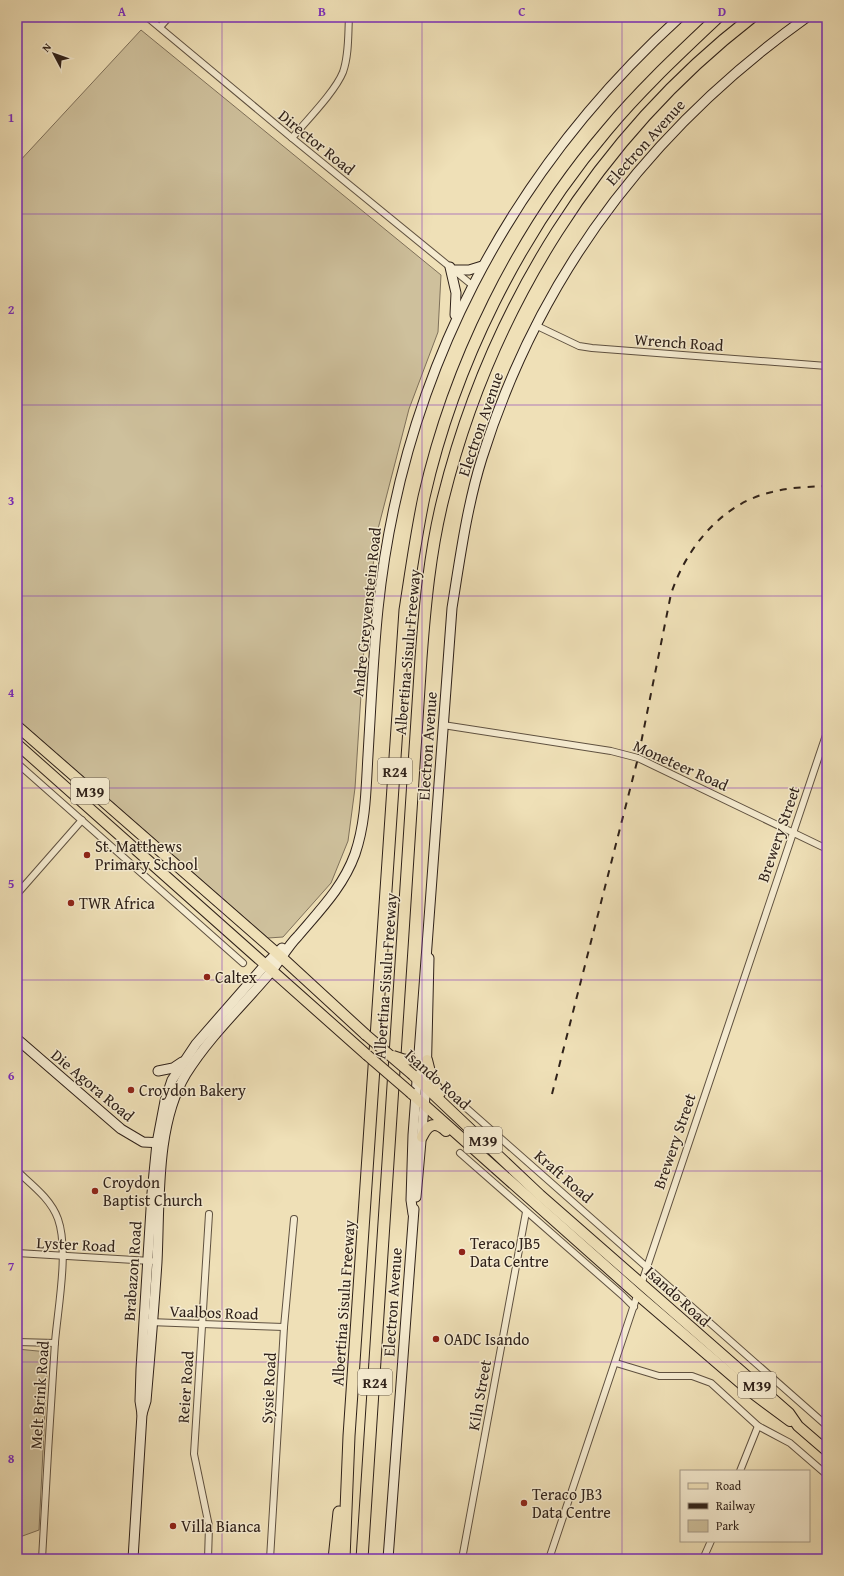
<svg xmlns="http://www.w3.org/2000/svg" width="844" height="1576" viewBox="0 0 844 1576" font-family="'Gentium Book Plus',serif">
<rect width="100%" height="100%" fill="#efe0b7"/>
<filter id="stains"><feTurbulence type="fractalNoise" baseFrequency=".005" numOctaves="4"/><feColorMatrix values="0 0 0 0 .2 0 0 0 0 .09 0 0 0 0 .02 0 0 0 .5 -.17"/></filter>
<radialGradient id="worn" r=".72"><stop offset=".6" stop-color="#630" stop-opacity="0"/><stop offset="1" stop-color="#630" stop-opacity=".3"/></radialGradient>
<!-- green -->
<g fill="#cec09c" stroke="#7e705a">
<polygon points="141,30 441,275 438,332 409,409 378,529 366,617 355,788 348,841 331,883 283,937 268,938 17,719 17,164"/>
<polygon points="17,1349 48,1352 39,1530 17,1538"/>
</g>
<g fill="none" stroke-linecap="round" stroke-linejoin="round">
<defs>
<g id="street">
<polyline points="147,17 292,138 472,285"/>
<polyline points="160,27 169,17"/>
<path d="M 292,138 C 306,121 335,92 343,72 C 349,55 348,35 349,17"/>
<polyline points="535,325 579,346 592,348 827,366"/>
<polyline points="443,725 611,751 638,758 827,849"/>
<polyline points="17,763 243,963"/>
<polyline points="17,894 82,820"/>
<polyline points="464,1106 827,1426"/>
<polyline points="460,1153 623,1296 634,1307"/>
<path d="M 17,1171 C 32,1185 51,1199 58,1219 C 69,1250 58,1307 55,1342 C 50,1414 46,1487 42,1559"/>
<polyline points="17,1253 151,1261"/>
<polyline points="641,1285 827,732"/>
<polyline points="149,1322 284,1327"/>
<polyline points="17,1342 55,1343"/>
<polyline points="616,1363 659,1376 692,1376 711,1383 758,1426 790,1443 827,1475"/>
<polyline points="740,1471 758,1426"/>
<polyline points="208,1559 209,1526 194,1454 209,1214"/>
<polyline points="270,1559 284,1327 294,1219"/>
<polyline points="462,1559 526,1212"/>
<polyline points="549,1559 638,1293"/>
<polyline points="703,1559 711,1541"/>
</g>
<g id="secondary">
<polyline points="450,267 456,293 455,315"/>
<polyline points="454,270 469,270 482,266"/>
<polyline points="17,1039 121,1129 143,1142 163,1143"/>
<polyline points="158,1071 173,1068 182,1062"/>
<polyline points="416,1197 426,1085 429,958"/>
<path d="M 413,1214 L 411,1200 L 413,1135 L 452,608 C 460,558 467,506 482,458 C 540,273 650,129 807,17"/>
<path d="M 142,1414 L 146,1401 C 150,1355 154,1309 157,1262 C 160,1203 155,1125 186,1074 C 209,1037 242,1006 270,973 C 280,961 287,947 298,936 C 320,910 343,887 355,854 C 366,822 366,788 368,755 C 371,706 373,657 378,609 C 402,377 508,173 680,17"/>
<polyline points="133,1559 142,1414 140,1401 141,1369 152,1193 157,1143 165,1101 172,1080 196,1044 265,965 282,948"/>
<polyline points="388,1559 414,1209"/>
</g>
<g id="primary">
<polyline points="17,726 279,955 366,1035"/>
<polyline points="17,744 367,1055"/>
<polyline points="427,1060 432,1080 440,1093"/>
<polyline points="413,1075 540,1195 789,1413 798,1426 827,1451"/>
<polyline points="411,1093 638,1295 751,1392 790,1421"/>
<path d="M 422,1137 C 428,1124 435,1121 446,1131"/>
</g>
<g id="highway">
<polyline points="334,1559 339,1512"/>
<path d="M 344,1559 L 349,1436 L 405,610 C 411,572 416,535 424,497 C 454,365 519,233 607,130 C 641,89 680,53 718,17"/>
<path d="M 362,1559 L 421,658 C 425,605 430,551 443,499 C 490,309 597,137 752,17"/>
</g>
</defs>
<!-- street casing -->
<use href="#street" stroke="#5f5140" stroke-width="8"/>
<!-- secondary casing -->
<use href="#secondary" stroke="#2f2119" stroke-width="11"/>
<!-- primary casing -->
<use href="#primary" stroke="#2f2119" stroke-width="12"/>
<!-- highway casing -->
<use href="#highway" stroke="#2f2119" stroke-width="13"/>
<!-- street -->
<use href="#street" stroke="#f5ebd0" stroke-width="6"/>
<!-- secondary -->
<use href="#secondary" stroke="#f5ebd0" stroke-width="9"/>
<!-- primary -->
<use href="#primary" stroke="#efe0b7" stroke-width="10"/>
<!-- highway -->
<use href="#highway" stroke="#efe0b7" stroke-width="11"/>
<!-- rail -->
<path stroke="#2f2119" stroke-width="2" stroke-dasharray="7 7" stroke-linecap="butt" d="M 552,1094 L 638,758 L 671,594 C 686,548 722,503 772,492 C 790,487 809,487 827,486"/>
<defs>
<g id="primary-bridge">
<polyline points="366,1035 413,1075"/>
<polyline points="367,1055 411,1093"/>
<polyline points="393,1056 405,1060 413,1059"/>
</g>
</defs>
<!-- primary-bridge casing -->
<use href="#primary-bridge" stroke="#2f2119" stroke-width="12" stroke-linecap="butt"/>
<!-- primary-bridge -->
<use href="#primary-bridge" stroke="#efe0b7" stroke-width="10"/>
</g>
<!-- grid -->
<path fill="none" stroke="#7b2cbf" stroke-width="1" stroke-opacity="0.55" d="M 222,17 L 222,1559M 422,17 L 422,1559M 622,17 L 622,1559M 17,214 L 827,214M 17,405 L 827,405M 17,596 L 827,596M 17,788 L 827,788M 17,980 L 827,980M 17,1171 L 827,1171M 17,1362 L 827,1362"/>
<!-- markers -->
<g fill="#8f2418" stroke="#f5ebd0" stroke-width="1.5">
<circle cx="87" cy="855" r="4"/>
<circle cx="71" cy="903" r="4"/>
<circle cx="207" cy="977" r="4"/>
<circle cx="131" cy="1090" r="4"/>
<circle cx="95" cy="1191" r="4"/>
<circle cx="462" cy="1252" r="4"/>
<circle cx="436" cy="1339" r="4"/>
<circle cx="524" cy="1503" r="4"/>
<circle cx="173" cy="1526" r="4"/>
</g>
<g text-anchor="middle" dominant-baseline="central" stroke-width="3" stroke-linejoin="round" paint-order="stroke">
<!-- shield labels -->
<g fill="#f5ebd0" stroke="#6a5e50" stroke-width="1">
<rect x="378" y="758" width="34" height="26" rx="3"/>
<rect x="71" y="778" width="38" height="26" rx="3"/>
<rect x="464" y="1127" width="38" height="26" rx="3"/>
<rect x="358" y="1369" width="34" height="26" rx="3"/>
<rect x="738" y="1372" width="38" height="26" rx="3"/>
</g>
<g font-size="15" font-weight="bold" fill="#2f2119">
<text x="395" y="771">R24</text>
<text x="90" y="791">M39</text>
<text x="483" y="1140">M39</text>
<text x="375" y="1382">R24</text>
<text x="757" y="1385">M39</text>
</g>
<!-- street labels -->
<g font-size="16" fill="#2f2119" stroke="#f5ebd0">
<text transform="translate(317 142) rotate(39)">Director Road</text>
<text transform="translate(645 142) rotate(-48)">Electron Avenue</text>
<text transform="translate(679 342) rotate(4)">Wrench Road</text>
<text transform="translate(480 424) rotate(-71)">Electron Avenue</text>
<text transform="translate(366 612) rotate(-84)">Andre Greyvenstein Road</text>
<text transform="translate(407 652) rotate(-85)">Albertina Sisulu Freeway</text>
<text transform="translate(427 746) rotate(-86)">Electron Avenue</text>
<text transform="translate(681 765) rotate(24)">Moneteer Road</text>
<text transform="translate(778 834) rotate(-71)">Brewery Street</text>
<text transform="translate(385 976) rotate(-86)">Albertina Sisulu Freeway</text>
<text transform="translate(438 1079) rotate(42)">Isando Road</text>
<text transform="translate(93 1085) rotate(40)">Die Agora Road</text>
<text transform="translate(674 1141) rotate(-71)">Brewery Street</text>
<text transform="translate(564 1176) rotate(41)">Kraft Road</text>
<text transform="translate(76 1244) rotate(3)">Lyster Road</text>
<text transform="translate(132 1271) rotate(-86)">Brabazon Road</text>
<text transform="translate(678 1296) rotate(42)">Isando Road</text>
<text transform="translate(392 1302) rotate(-86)">Electron Avenue</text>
<text transform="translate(343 1303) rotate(-86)">Albertina Sisulu Freeway</text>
<text transform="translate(214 1312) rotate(2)">Vaalbos Road</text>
<text transform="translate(185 1387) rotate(-86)">Reier Road</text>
<text transform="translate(268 1388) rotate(-87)">Sysie Road</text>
<text transform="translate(39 1395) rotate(-86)">Melt Brink Road</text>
<text transform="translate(479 1395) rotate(-80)">Kiln Street</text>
</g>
<!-- poi labels -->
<g font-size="16" fill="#2f2119" stroke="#f5ebd0" text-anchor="start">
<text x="95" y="846">St. Matthews<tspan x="95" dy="18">Primary School</tspan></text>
<text x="79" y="903">TWR Africa</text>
<text x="215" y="977">Caltex</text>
<text x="139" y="1090">Croydon Bakery</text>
<text x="103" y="1182">Croydon<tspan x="103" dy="18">Baptist Church</tspan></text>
<text x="470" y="1243">Teraco JB5<tspan x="470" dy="18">Data Centre</tspan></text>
<text x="444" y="1339">OADC Isando</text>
<text x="532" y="1494">Teraco JB3<tspan x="532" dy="18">Data Centre</tspan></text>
<text x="181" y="1526">Villa Bianca</text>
</g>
</g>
<!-- margin -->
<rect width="844" height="1576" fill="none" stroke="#efe0b7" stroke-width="44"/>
<!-- legend -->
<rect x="680" y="1470" width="130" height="72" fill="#f5ebd0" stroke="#a69a87"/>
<rect x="688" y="1483" width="20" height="6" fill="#efe0b7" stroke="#a69a87"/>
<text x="716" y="1490" font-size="12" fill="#2f2119">Road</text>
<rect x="688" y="1503" width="20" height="6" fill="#2f2119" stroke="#a69a87"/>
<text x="716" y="1510" font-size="12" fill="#2f2119">Railway</text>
<rect x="688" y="1520" width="20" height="12" fill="#cec09c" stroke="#a69a87"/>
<text x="716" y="1530" font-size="12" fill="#2f2119">Park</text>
<!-- north arrow -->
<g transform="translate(54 54) rotate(311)" stroke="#f5ebd0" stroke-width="3" paint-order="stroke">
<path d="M0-3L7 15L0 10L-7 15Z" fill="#2f2119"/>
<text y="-6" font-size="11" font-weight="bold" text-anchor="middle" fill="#2f2119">N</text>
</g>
<rect x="22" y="22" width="800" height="1532" fill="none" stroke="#7b2cbf" stroke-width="1.5"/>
<g font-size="13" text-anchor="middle" font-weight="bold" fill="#7b2cbf">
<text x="122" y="16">A</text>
<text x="322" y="16">B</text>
<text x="522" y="16">C</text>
<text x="722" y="16">D</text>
<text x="11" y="122">1</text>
<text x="11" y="314">2</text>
<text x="11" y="505">3</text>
<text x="11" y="697">4</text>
<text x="11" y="888">5</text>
<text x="11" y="1080">6</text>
<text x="11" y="1271">7</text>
<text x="11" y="1463">8</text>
</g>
<rect width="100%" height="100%" filter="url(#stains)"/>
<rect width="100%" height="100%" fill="url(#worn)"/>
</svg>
